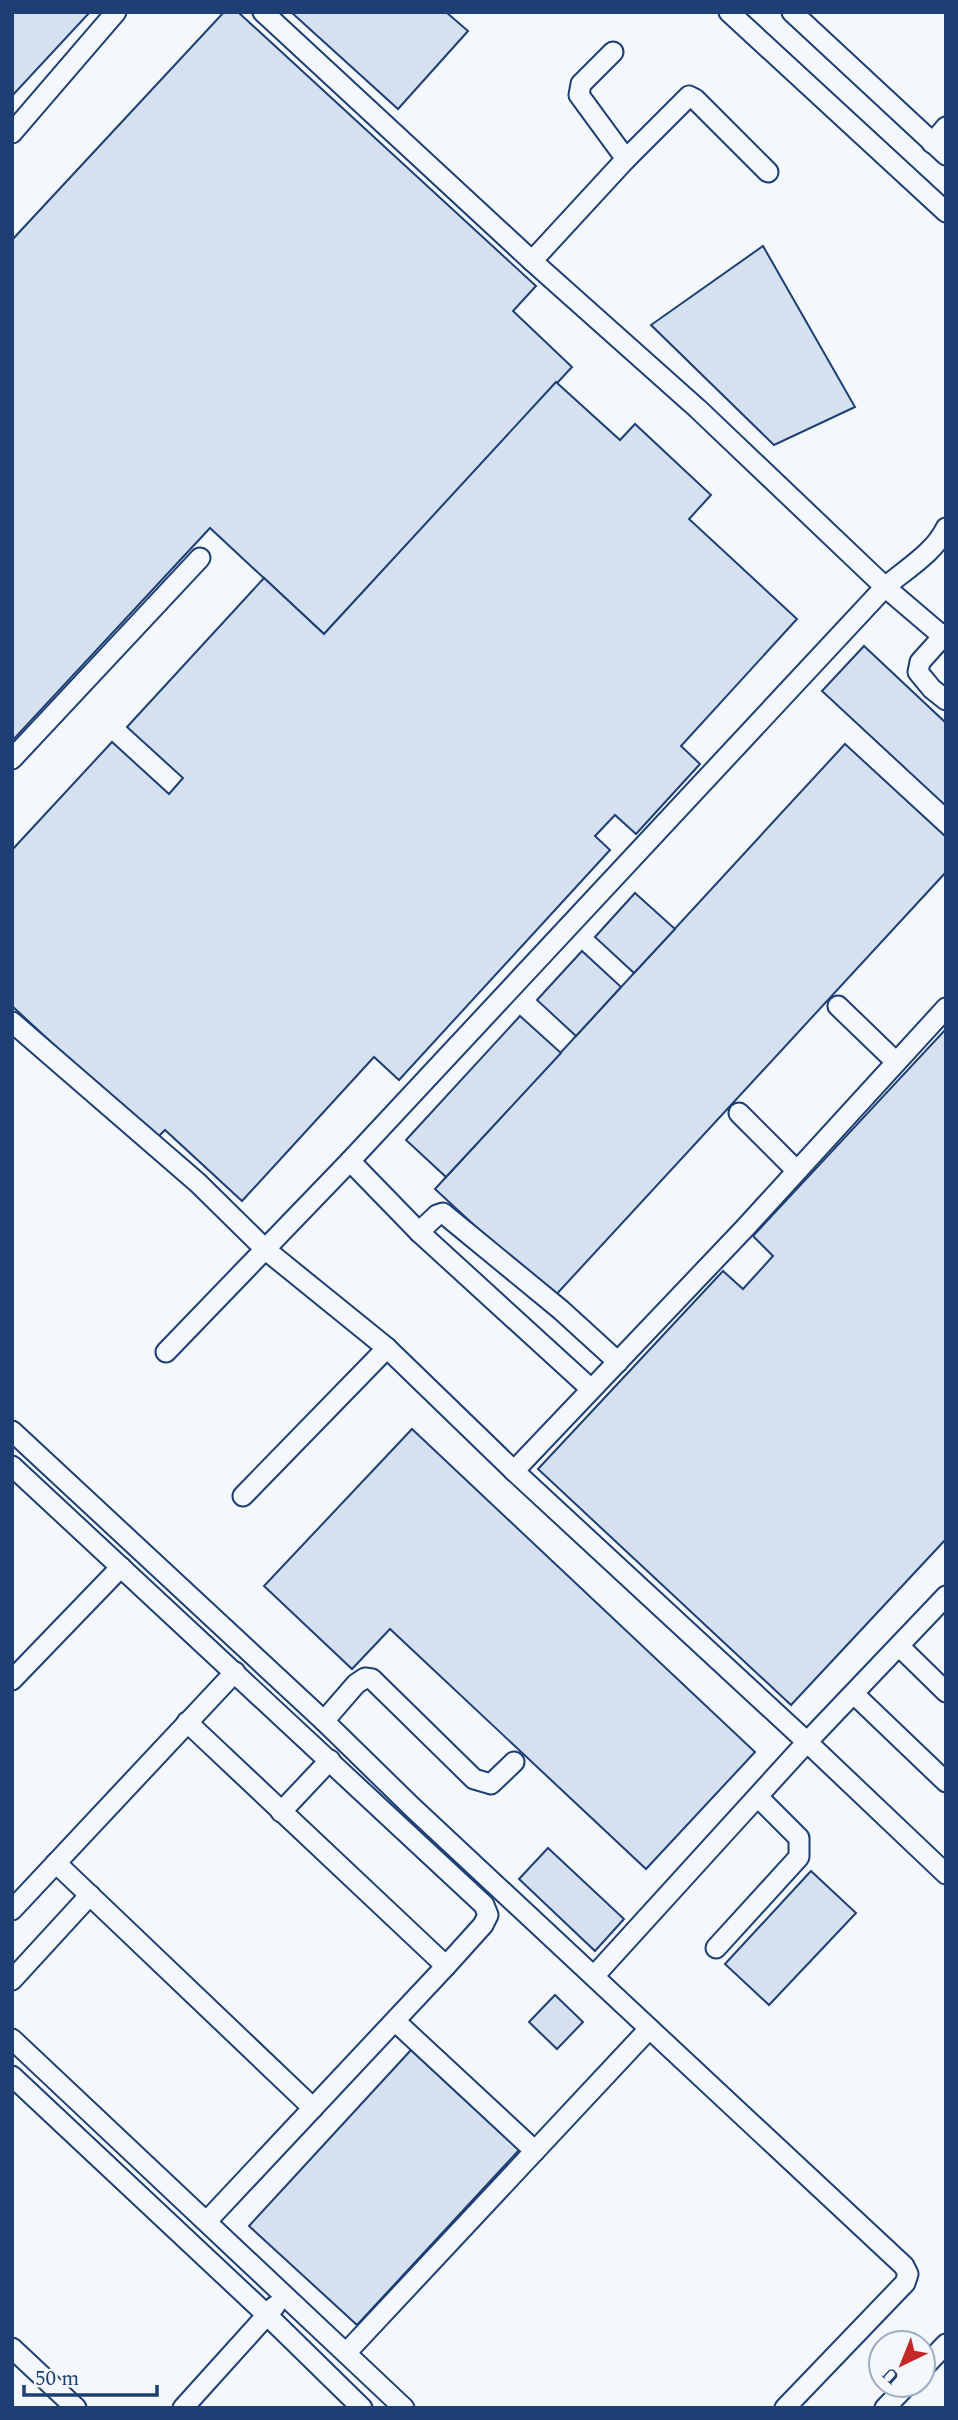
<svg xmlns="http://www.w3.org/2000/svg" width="958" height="2420" viewBox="0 0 958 2420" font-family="Spectral,serif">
<rect width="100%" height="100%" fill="#f4f7fb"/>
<!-- building -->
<g fill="#d5e0f0" stroke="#1d3f73" stroke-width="2">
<polygon points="12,12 90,12 12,96"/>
<polygon points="224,12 238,12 536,286 513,311 572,367 324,634 210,528 12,741 12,240"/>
<polygon points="291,12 446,12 468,31 398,109"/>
<polygon points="763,246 855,407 774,445 651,325"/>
<polygon points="556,382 620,440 635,424 711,495 689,519 797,619 681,746 700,764 636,834 615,815 595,836 610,850 399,1080 374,1057 242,1201 165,1130 156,1139 12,1006 12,850 112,742 169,794 183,778 127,727 264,578 324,634"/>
<polygon points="864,646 946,723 946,806 822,691"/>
<polygon points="845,744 946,837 946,872 553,1298 435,1189"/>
<polygon points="635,893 675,929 634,973 595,937"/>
<polygon points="582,951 621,987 576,1036 537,1000"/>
<polygon points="520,1016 561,1053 446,1177 406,1140"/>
<polygon points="945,1030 946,1539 791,1705 538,1469 723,1271 743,1289 773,1256 753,1236"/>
<polygon points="412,1429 755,1752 646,1869 390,1629 352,1669 264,1586"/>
<polygon points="548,1848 624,1919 595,1951 519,1879"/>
<polygon points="811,1871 856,1913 769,2005 725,1964"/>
<polygon points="555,1995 583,2022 557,2049 529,2022"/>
<polygon points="411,2050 519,2150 357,2325 249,2226"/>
</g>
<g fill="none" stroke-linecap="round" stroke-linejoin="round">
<defs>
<g id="minor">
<polyline points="263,12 532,261 698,409 885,587 946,639"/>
<polyline points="729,12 946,212"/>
<polyline points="792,12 946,155"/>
<polyline points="12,133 116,12"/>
<polyline points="932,143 946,127"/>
<polyline points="626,159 689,96 695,99 768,172"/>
<polyline points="532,261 626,159 579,95 581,84 613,52"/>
<polyline points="946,633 920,662 918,672 932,689 946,700"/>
<polyline points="12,759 200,558"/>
<polyline points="838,1006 896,1062"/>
<polyline points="12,1022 198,1183 266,1250 387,1348 514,1471 807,1742 946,1874"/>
<polyline points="739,1113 796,1170"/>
<polyline points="350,1161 419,1232 591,1389"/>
<polyline points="419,1232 437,1215 443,1213 561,1310 618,1362"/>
<path d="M 166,1352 L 350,1161 L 885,587 C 905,570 935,552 946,528"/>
<polyline points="12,1431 324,1721 412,1807 904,2266 908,2274 905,2283 785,2408"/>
<polyline points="12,1466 484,1905 488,1915 483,1925 446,1966 207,2221"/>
<polyline points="514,1471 744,1229 946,1008"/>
<polyline points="243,1496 387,1348"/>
<polyline points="899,1646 946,1692"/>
<polyline points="12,1680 121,1567"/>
<polyline points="854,1694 946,1782"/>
<polyline points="324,1721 356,1684 365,1678 372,1679 474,1779 491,1784 514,1762"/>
<polyline points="187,1722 446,1966"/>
<polyline points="281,1812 330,1760"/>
<polyline points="56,1863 313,2108"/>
<polyline points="12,1910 235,1672"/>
<polyline points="716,1948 799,1857 799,1838 758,1797"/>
<polyline points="595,1975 807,1742 946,1596"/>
<polyline points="12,1980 90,1895"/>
<polyline points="395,2021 535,2151"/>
<polyline points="12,2039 404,2408"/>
<polyline points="12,2076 267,2315 362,2408"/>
<polyline points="12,2348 76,2408"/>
<polyline points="346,2353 649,2029"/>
<polyline points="923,2368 946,2344"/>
<polyline points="183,2408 275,2306"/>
<polyline points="885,2408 907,2385"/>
</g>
</defs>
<!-- minor casing -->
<use href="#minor" stroke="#1d3f73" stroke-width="23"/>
<!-- minor -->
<use href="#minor" stroke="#f4f7fb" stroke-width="19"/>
</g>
<!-- border -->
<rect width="958" height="2420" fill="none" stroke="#1d3f73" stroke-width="28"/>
<!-- north arrow -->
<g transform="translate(902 2364) rotate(223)"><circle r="33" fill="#f4f7fb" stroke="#9eadc5" stroke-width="2"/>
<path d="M0-5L12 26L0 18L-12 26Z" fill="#c62828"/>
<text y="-10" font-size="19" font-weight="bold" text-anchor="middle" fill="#1d3f73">U</text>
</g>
<!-- scale -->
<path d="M24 2385v10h133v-10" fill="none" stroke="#1d3f73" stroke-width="3.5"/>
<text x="35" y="2385" font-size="21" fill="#1d3f73" stroke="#f4f7fb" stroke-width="5" paint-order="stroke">50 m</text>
</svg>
